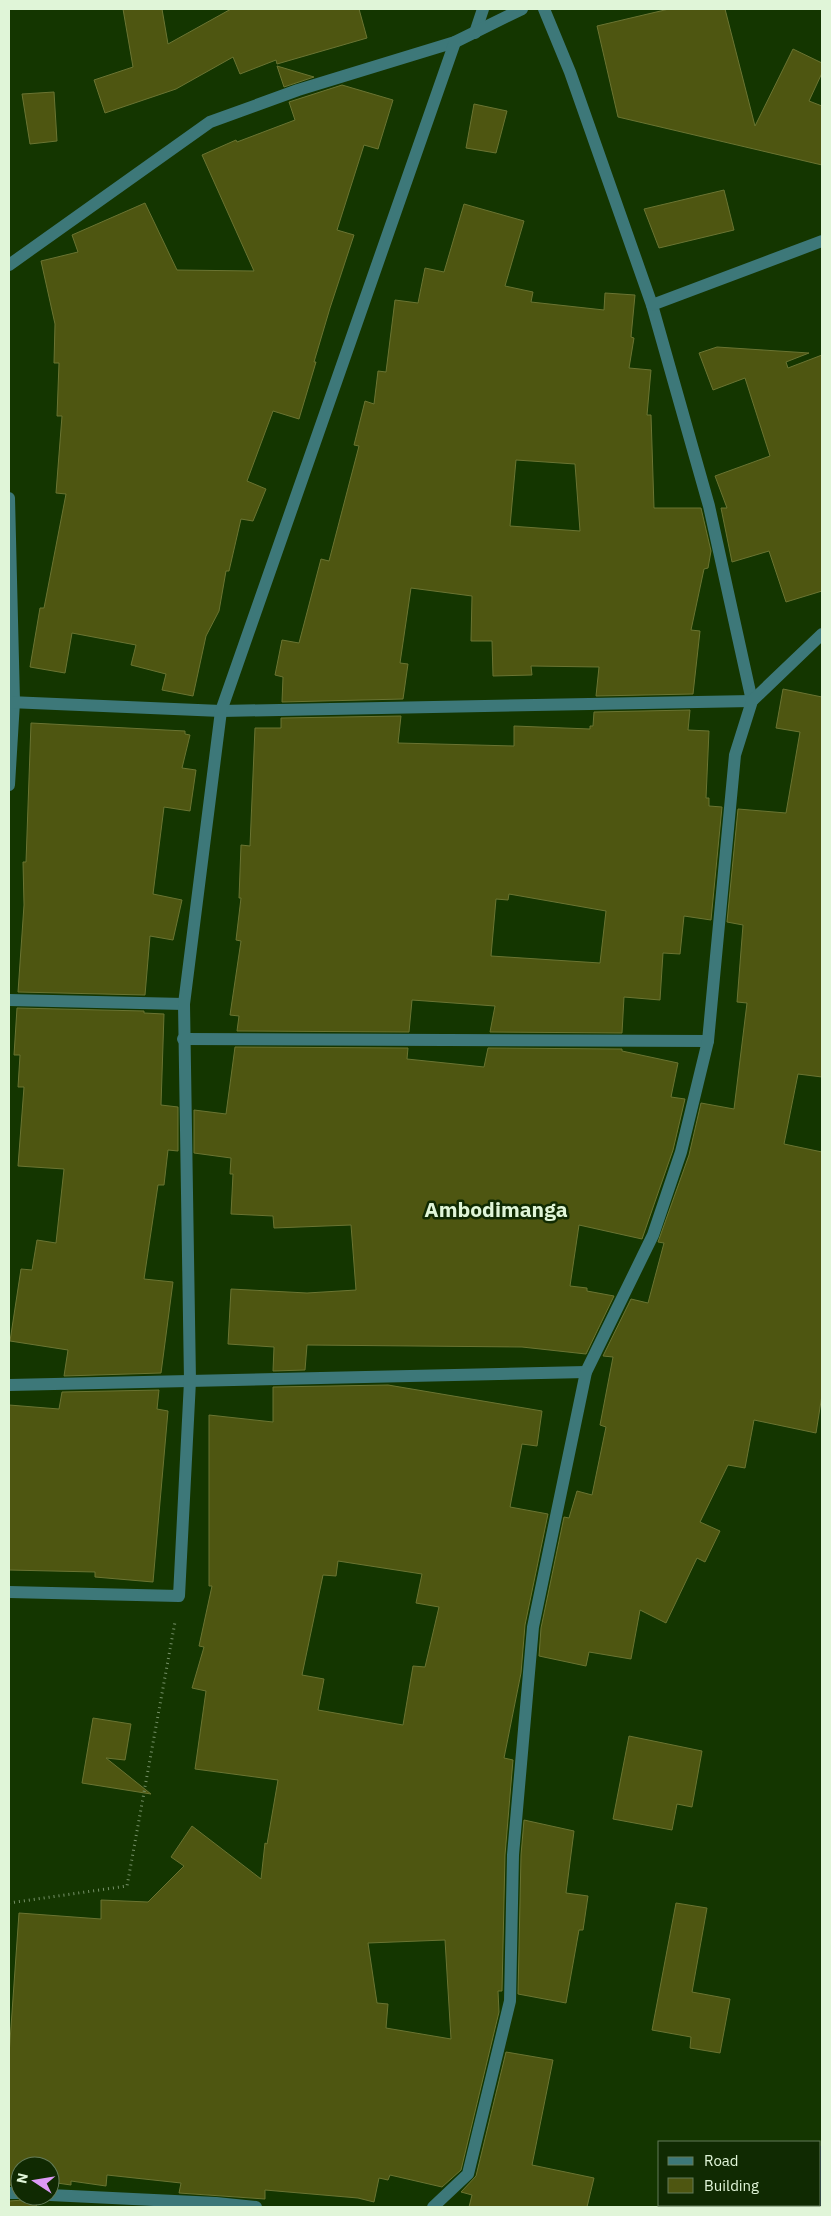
<svg xmlns="http://www.w3.org/2000/svg" width="831" height="2216" viewBox="0 0 831 2216" font-family="'IBM Plex Sans',sans-serif">
<rect width="100%" height="100%" fill="#143600"/>
<g fill="none" stroke-linecap="round" stroke-linejoin="round">
<!-- river -->
<g stroke="#03142c" stroke-width="68">
<polyline points="820,2181 822,2180"/>
<polyline points="762,2207 765,2205"/>
</g>
</g>
<!-- building -->
<g fill="#4e5611" stroke="#6a7432" fill-rule="evenodd">
<polygon points="123,9 162,9 168,44 231,9 359,9 367,38 277,64 276,60 240,74 233,57 176,89 105,113 94,80 133,67"/>
<polygon points="669,9 725,9 755,126 793,49 822,63 822,73 809,101 822,106 822,165 618,117 597,26"/>
<polygon points="277,66 314,77 284,87"/>
<polygon points="342,85 393,100 378,149 364,145 337,230 354,235 330,308 314,362 316,362 299,419 273,411 247,481 266,489 253,521 241,519 229,571 226,571 219,611 206,636 193,696 162,690 166,674 131,665 136,645 72,633 65,673 30,667 40,608 44,608 66,494 56,493 62,416 57,416 59,363 54,363 55,324 41,261 78,252 72,235 145,203 177,270 254,271 202,155 236,140 237,142 295,120 289,102"/>
<polygon points="54,92 57,141 30,144 22,94"/>
<polygon points="474,104 507,111 496,153 466,148"/>
<polygon points="724,190 734,230 659,248 644,209"/>
<path d="M 464,204 L 524,221 L 505,286 L 533,292 L 531,302 L 604,310 L 605,293 L 635,295 L 631,337 L 634,338 L 629,368 L 651,370 L 647,415 L 651,415 L 654,508 L 701,508 L 711,551 L 708,568 L 704,569 L 691,630 L 700,631 L 693,694 L 596,696 L 599,667 L 531,666 L 532,675 L 493,676 L 492,641 L 471,641 L 472,596 L 411,588 L 400,663 L 408,664 L 403,699 L 282,702 L 283,677 L 275,675 L 282,640 L 299,643 L 321,559 L 329,561 L 359,446 L 354,445 L 365,401 L 374,404 L 378,371 L 386,372 L 395,300 L 418,303 L 425,268 L 444,272 ZM 516,460 L 575,464 L 580,531 L 510,526 Z"/>
<polygon points="717,347 809,353 786,362 788,368 822,355 822,591 786,602 769,551 732,562 721,508 727,508 715,476 770,456 745,378 713,390 699,353"/>
<polygon points="783,689 822,697 822,1077 798,1074 784,1144 822,1152 822,1395 816,1433 754,1420 745,1468 728,1465 700,1522 720,1531 705,1562 697,1558 666,1623 640,1610 631,1659 589,1652 586,1666 539,1656 541,1628 564,1517 569,1518 577,1491 592,1495 606,1427 600,1425 613,1357 603,1356 631,1299 648,1303 664,1243 658,1242 689,1155 701,1103 734,1109 747,1003 737,1002 743,925 727,922 738,809 786,813 800,732 776,728"/>
<path d="M 690,710 L 688,730 L 709,731 L 706,798 L 709,798 L 709,806 L 722,807 L 711,920 L 684,916 L 680,954 L 663,953 L 660,1000 L 624,997 L 622,1033 L 490,1032 L 495,1006 L 412,1000 L 409,1032 L 237,1031 L 239,1016 L 230,1015 L 241,941 L 236,940 L 241,898 L 239,898 L 241,845 L 250,846 L 255,728 L 281,728 L 281,718 L 401,716 L 398,743 L 514,746 L 514,726 L 590,729 L 590,726 L 593,726 L 594,712 ZM 509,894 L 606,911 L 600,963 L 491,956 L 496,899 L 508,900 Z"/>
<polygon points="31,723 185,731 185,734 190,735 182,768 196,770 190,811 164,807 153,894 182,900 173,940 150,936 145,995 18,992 24,905 23,862 26,862"/>
<polygon points="17,1008 144,1011 144,1013 164,1014 161,1105 178,1107 178,1151 168,1150 164,1185 158,1185 144,1279 173,1282 161,1373 64,1376 68,1350 10,1341 21,1269 32,1270 37,1240 56,1243 64,1169 18,1166 24,1087 18,1087 20,1055 14,1055"/>
<polygon points="235,1047 408,1048 407,1059 484,1067 488,1048 622,1049 622,1051 678,1063 671,1097 685,1099 673,1150 642,1239 579,1225 570,1286 587,1288 587,1291 614,1296 586,1354 522,1347 307,1345 305,1370 273,1371 274,1347 228,1344 231,1289 307,1293 356,1290 351,1225 274,1228 273,1216 231,1214 233,1174 230,1174 231,1158 194,1153 194,1110 226,1114"/>
<path d="M 388,1385 L 542,1411 L 537,1446 L 522,1444 L 510,1507 L 548,1514 L 525,1625 L 521,1673 L 504,1758 L 513,1760 L 505,1855 L 502,1991 L 498,1991 L 499,2012 L 461,2170 L 442,2187 L 390,2175 L 388,2180 L 379,2178 L 374,2202 L 358,2198 L 265,2190 L 265,2199 L 179,2193 L 181,2183 L 107,2175 L 106,2186 L 71,2181 L 71,2185 L 50,2182 L 50,2166 L 20,2166 L 20,2185 L 9,2185 L 9,2055 L 19,1913 L 101,1919 L 101,1900 L 148,1902 L 184,1866 L 171,1857 L 192,1826 L 261,1879 L 265,1843 L 267,1844 L 278,1780 L 195,1769 L 206,1691 L 192,1688 L 204,1647 L 199,1646 L 212,1586 L 209,1586 L 209,1415 L 273,1422 L 273,1387 ZM 338,1561 L 422,1574 L 416,1603 L 439,1607 L 425,1667 L 413,1666 L 403,1725 L 318,1710 L 324,1679 L 302,1675 L 323,1575 L 336,1576 ZM 445,1940 L 451,2039 L 386,2028 L 388,2004 L 377,2003 L 368,1943 Z"/>
<polygon points="159,1390 157,1409 168,1411 153,1582 95,1577 95,1572 9,1570 9,1405 59,1409 62,1392"/>
<polygon points="93,1718 131,1724 125,1760 106,1758 151,1794 82,1783"/>
<polygon points="629,1736 702,1751 692,1807 677,1804 672,1830 613,1819"/>
<polygon points="524,1820 574,1831 566,1893 588,1896 583,1930 579,1930 566,2003 518,1994 521,1855"/>
<polygon points="676,1903 707,1908 692,1992 730,1999 720,2053 690,2048 691,2037 652,2030"/>
<polygon points="506,2052 553,2060 532,2165 594,2178 587,2207 469,2207 472,2195 461,2192 476,2176"/>
<polygon points="27,2196 38,2196 36,2207 9,2207 9,2201 24,2200"/>
</g>
<g fill="none" stroke-linecap="round" stroke-linejoin="round">
<!-- path -->
<polyline stroke="#759066" stroke-width="3" stroke-dasharray="1 4" stroke-linecap="butt" points="9,1903 127,1886 175,1622"/>
<!-- minor -->
<g stroke="#3d7879" stroke-width="12">
<polyline points="544,9 570,72 652,305 709,506 752,701"/>
<polyline points="475,33 483,9"/>
<polyline points="9,265 210,122 298,90 455,42 522,9"/>
<polyline points="652,305 822,241"/>
<polyline points="9,498 14,702 9,785"/>
<polyline points="9,702 221,711 752,701"/>
<polyline points="9,1000 184,1004"/>
<polyline points="183,1039 708,1041"/>
<polyline points="9,1385 586,1372"/>
<polyline points="9,1592 179,1596 190,1381 184,1004 221,711 455,42"/>
<polyline points="9,2193 20,2193"/>
<polyline points="50,2195 216,2203 256,2207"/>
<polyline points="433,2207 468,2174 510,2001 513,1855 533,1627 586,1372 653,1235 681,1152 708,1041 735,755 752,701 822,634"/>
</g>
</g>
<g text-anchor="middle" dominant-baseline="central" stroke-width="5" stroke-linejoin="round" paint-order="stroke">
<!-- district labels -->
<g font-size="21" font-weight="bold" fill="#e0f5d8" stroke="#102a02">
<text x="496" y="1209">Ambodimanga</text>
</g>
</g>
<!-- border -->
<rect width="831" height="2216" fill="none" stroke="#e0f5d8" stroke-width="20"/>
<!-- legend -->
<rect x="658" y="2141" width="162" height="65" fill="#102a02" stroke="#637b58"/>
<rect x="668" y="2157" width="25" height="8" fill="#3d7879" stroke="#637b58"/>
<text x="704" y="2166" font-size="15" fill="#e0f5d8">Road</text>
<rect x="668" y="2178" width="25" height="15" fill="#4e5611" stroke="#637b58"/>
<text x="704" y="2191" font-size="15" fill="#e0f5d8">Building</text>
<!-- north arrow -->
<g transform="translate(35 2181) rotate(282)"><circle r="24" fill="#102a02" stroke="#637b58"/>
<path d="M0-4L9 19L0 12L-9 19Z" fill="#dc99f5"/>
<text y="-8" font-size="14" font-weight="bold" text-anchor="middle" fill="#e0f5d8">N</text>
</g>
</svg>
